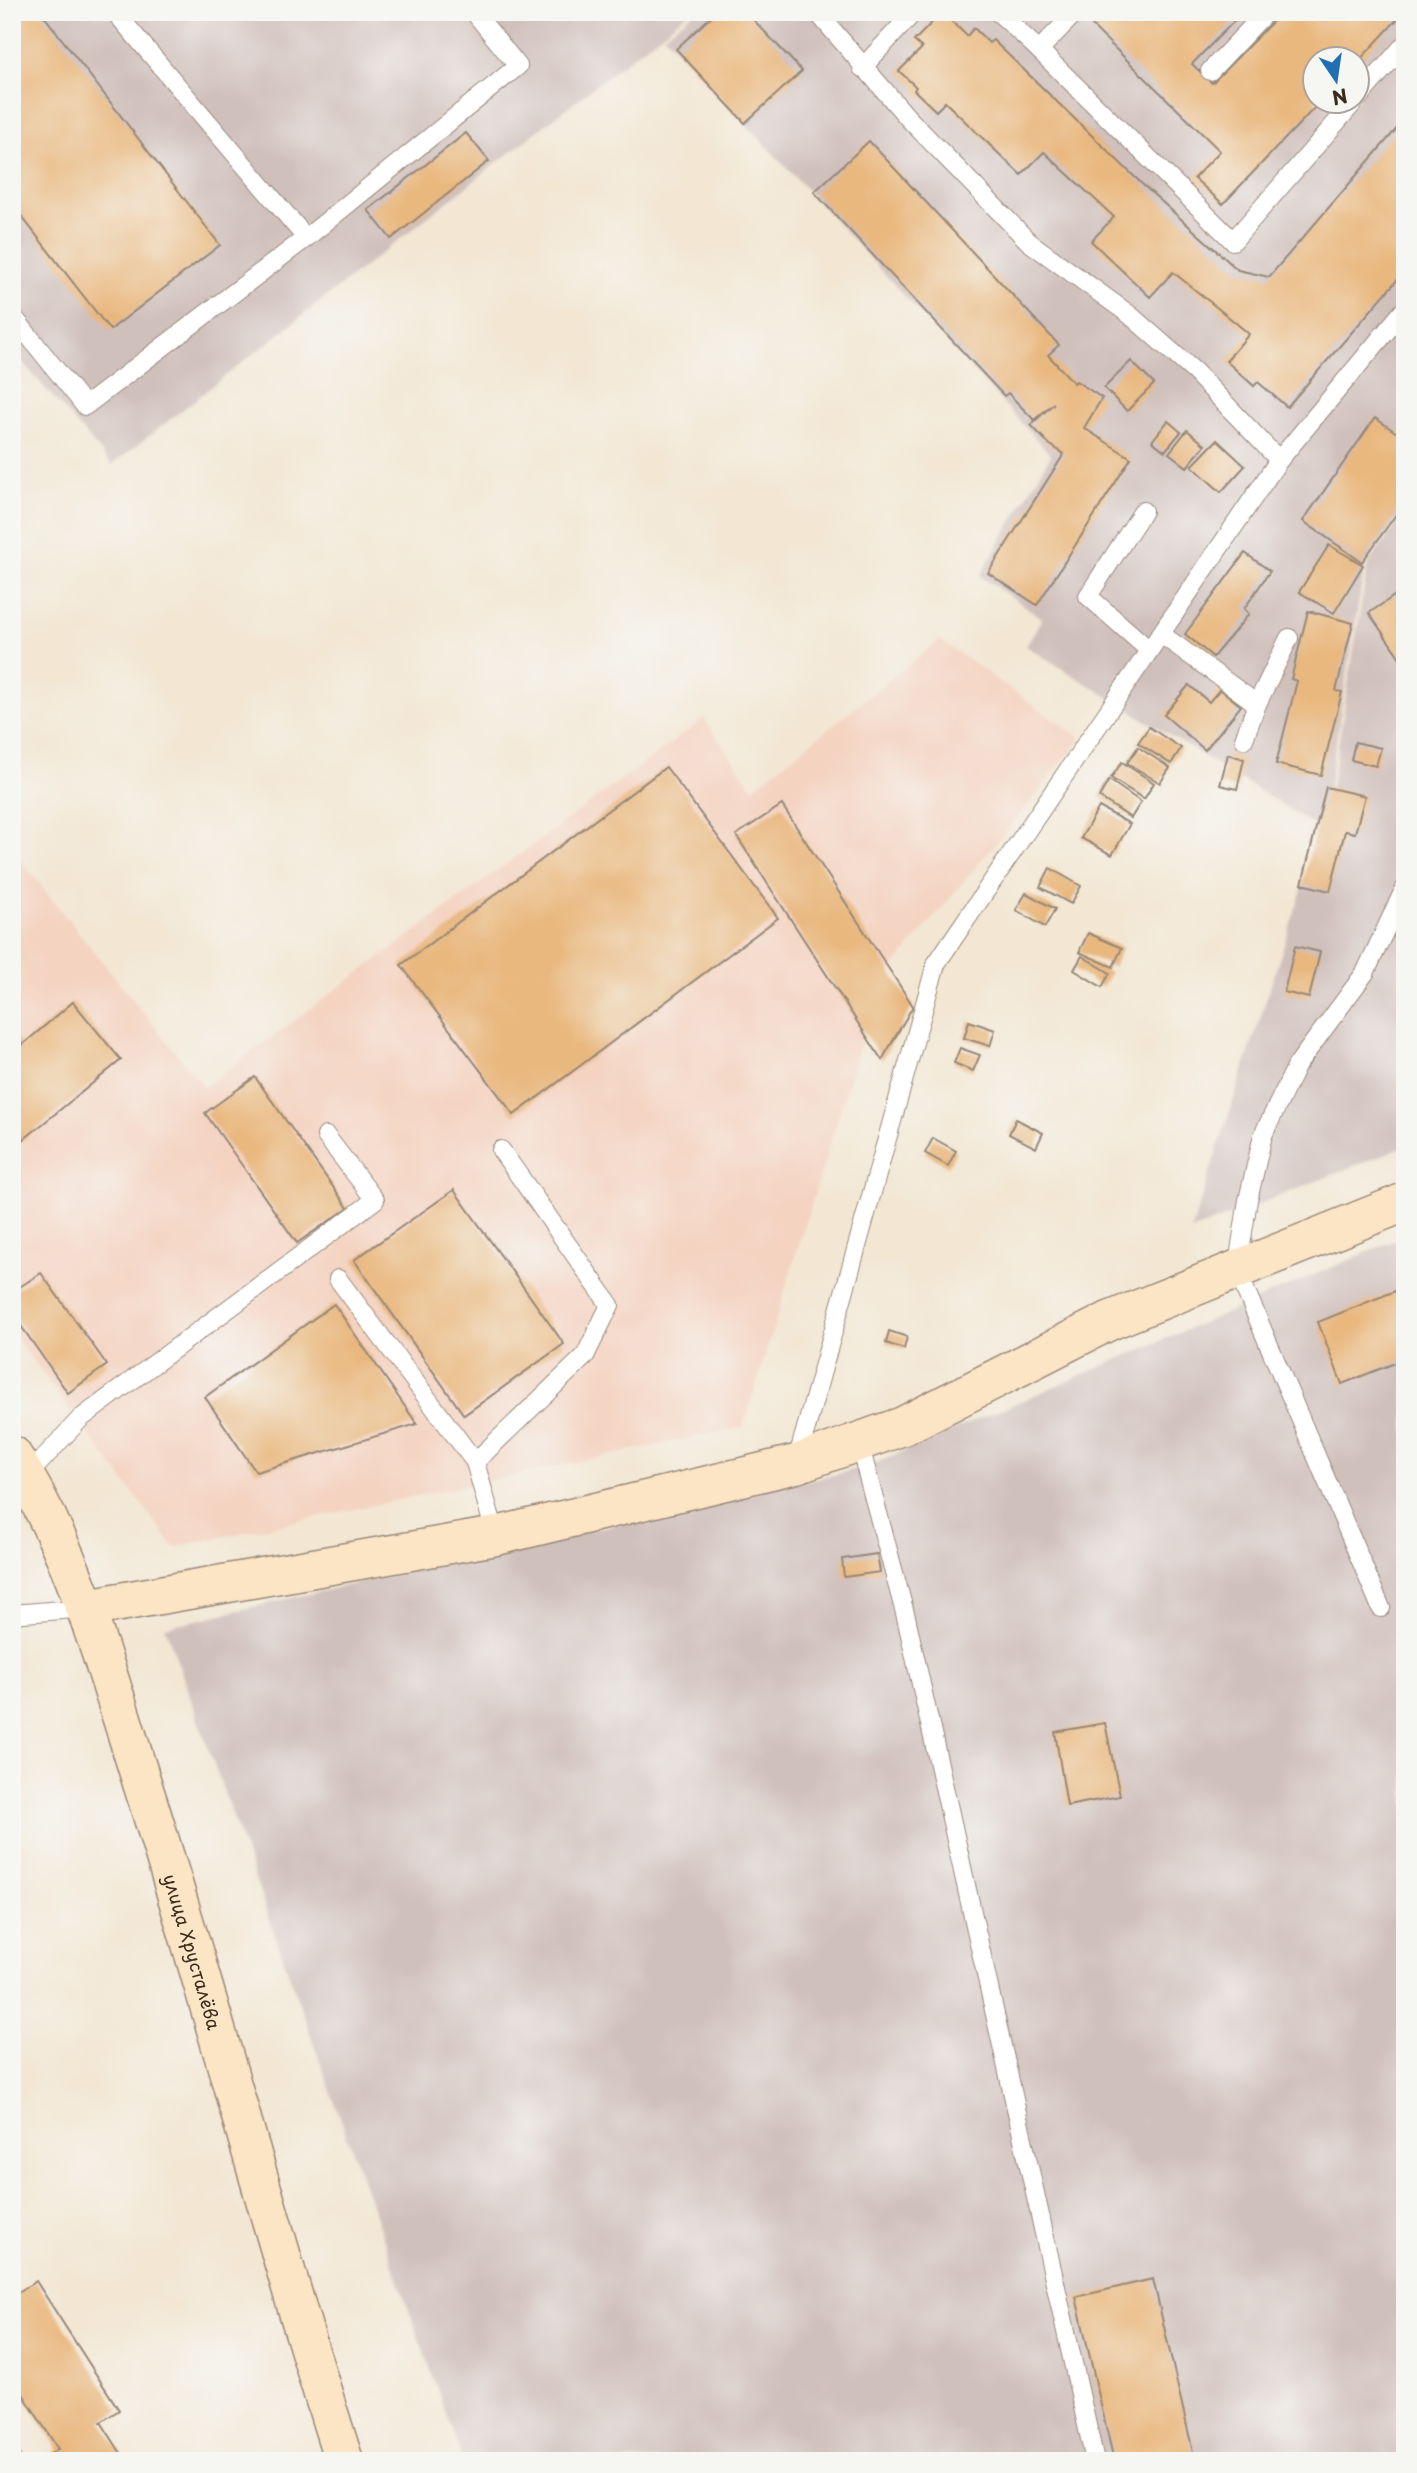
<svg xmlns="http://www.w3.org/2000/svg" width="1417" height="2473" viewBox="0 0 1417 2473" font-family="'Playpen Sans',sans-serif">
<rect width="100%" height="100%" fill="#f6f6f2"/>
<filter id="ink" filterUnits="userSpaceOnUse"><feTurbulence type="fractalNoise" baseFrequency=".0143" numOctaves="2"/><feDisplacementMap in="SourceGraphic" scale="14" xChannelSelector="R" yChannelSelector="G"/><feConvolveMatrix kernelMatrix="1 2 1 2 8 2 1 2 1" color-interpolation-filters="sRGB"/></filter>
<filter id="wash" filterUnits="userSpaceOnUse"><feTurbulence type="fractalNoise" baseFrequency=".00686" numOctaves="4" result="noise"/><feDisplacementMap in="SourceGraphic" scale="28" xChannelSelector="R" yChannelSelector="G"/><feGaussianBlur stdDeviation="1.57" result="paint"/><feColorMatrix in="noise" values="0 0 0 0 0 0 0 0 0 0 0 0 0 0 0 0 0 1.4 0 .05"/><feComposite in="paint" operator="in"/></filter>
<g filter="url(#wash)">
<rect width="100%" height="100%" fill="#f3e7d4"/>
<!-- built -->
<polygon fill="#f4d3c1" points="940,640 1082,739 879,984 743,1427 174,1547 12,1333 12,850 204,1087 704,719 753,788"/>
<!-- industrial -->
<g fill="#d0c0bc" fill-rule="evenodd">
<polygon points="12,12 689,12 112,465 12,350"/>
<path d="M 694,12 L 1405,12 L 1405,508 L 1365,564 L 1325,809 L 1319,828 L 1026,646 L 1042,618 L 980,576 L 1051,455 L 664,35 ZM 1316,60 L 1358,60 L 1358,102 L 1316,102 Z"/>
<polygon points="1405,513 1405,1146 1191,1231 1327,812 1368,564"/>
<polygon points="1405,1236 1405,2461 463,2461 165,1627 867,1467"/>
</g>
<g id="blocks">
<!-- building -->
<g fill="#e9b87f">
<polygon points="12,12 41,12 220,245 110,330 12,204"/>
<polygon points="716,12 746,12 802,71 745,123 676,49"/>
<polygon points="942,12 967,36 974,28 989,43 993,40 1142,184 1238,270 1269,277 1405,119 1405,271 1287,407 1258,382 1254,386 1226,361 1249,334 1236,323 1173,272 1150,297 1091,241 1114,217 1044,152 1021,175 945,102 936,111 914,90 916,87 899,71 922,48 914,41"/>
<polygon points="1095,12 1243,12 1192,64 1212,83 1282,12 1404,12 1358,62 1316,60 1316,102 1320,102 1223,204 1194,178 1220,151 1087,21"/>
<polygon points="466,133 489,161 391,239 368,210"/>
<polygon points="869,141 1059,345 1048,355 1074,383 1076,381 1102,398 1084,428 1131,458 1037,605 988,573 1064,454 1049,444 1031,425 1054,403 1034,420 1008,393 1004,396 814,192"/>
<polygon points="1131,361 1154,384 1127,411 1104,388"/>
<polygon points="1375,418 1400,435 1405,429 1405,502 1362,562 1303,521"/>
<polygon points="1168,421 1181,432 1165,451 1152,441"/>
<polygon points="1187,430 1205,445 1187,467 1169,453"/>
<polygon points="1217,440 1245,466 1221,492 1192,466"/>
<polygon points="1329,545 1363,565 1334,613 1299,592"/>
<polygon points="1245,553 1270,571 1244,609 1249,614 1213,657 1185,634"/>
<polygon points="1403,590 1405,592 1405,665 1369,613"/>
<polygon points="1308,611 1353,623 1336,691 1342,692 1321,775 1276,764 1297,681 1291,679"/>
<polygon points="1189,685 1209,702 1220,689 1241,706 1205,750 1164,715"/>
<polygon points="1149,727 1181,748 1171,764 1138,743"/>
<polygon points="1355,742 1381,748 1376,766 1351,760"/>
<polygon points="1138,747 1170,768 1160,783 1127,763"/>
<polygon points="1228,754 1244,759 1237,789 1220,785"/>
<polygon points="1122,762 1154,783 1144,799 1111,778"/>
<polygon points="666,767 778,918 514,1115 401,965"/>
<polygon points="1109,780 1141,802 1131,818 1099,797"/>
<polygon points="1326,787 1365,796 1355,833 1345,831 1330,891 1302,884"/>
<polygon points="782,805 913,1006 882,1060 736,835"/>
<polygon points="1099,807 1130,824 1112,855 1081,838"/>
<polygon points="1050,868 1081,886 1071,904 1040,887"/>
<polygon points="1026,893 1055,909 1045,927 1016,910"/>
<polygon points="1088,933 1122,948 1113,967 1079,952"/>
<polygon points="1295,946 1320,952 1309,998 1284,992"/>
<polygon points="1082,956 1110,973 1102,987 1074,970"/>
<polygon points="73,1002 121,1060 12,1149 12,1033 22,1045"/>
<polygon points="969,1021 995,1030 990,1046 964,1038"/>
<polygon points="960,1048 980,1055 973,1071 954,1063"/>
<polygon points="255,1077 348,1208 297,1243 205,1113"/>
<polygon points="1016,1119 1043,1133 1036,1148 1009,1134"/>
<polygon points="933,1138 956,1151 948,1166 925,1153"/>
<polygon points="454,1190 564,1344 464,1415 354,1260"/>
<polygon points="41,1273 107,1365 68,1393 12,1313 12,1292"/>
<polygon points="1405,1287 1405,1359 1342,1384 1318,1322"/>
<polygon points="334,1304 417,1424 256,1472 205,1397"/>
<polygon points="889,1331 907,1337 904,1349 886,1343"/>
<polygon points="877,1554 880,1572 844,1577 842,1559"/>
<polygon points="1105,1723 1120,1796 1067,1806 1055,1732"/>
<polygon points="1153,2279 1195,2461 1114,2461 1076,2297"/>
<polygon points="36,2281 119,2410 101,2422 126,2461 40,2461 58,2449 12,2377 12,2296"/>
</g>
</g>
</g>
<g filter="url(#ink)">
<use href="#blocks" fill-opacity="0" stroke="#978879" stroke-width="2"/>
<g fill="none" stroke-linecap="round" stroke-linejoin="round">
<defs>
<g id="lane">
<polyline points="817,12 908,118 1029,242 1130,315 1195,372 1279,460"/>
<polyline points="998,12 1039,50 1076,12"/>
<polyline points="1039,50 1233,241 1354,102"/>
<polyline points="862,68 914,12"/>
<polyline points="1210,71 1266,12"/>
<polyline points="1358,98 1405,44"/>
<polyline points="306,238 518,66 474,12"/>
<polyline points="12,315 85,406 306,238 115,12"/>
<polyline points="1143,511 1088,596 1149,650"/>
<polyline points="1161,634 1257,704 1289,638"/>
<polyline points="1244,739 1257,704"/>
<polyline points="338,1279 475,1462 496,1536"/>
<polyline points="859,1443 906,1617 1095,2461"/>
<polyline points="475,1462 585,1356 610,1305 501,1150"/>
<polyline points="796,1464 936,964 1279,460 1405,309"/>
<polyline points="26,1477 80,1419 375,1200 326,1136"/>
<polyline points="1381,1608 1237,1270 1248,1200 1263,1135 1297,1065 1365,973 1405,888"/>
<polyline points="12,1614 86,1608"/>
<polyline points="12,2460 13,2461"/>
</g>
<g id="secondary">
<path id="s1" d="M 12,1455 C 76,1553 108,1676 143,1786 C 214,2010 272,2237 344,2461"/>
<polyline points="86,1608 496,1536 796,1464 903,1426 1109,1321 1405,1202"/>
</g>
</defs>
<!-- lane casing -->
<use href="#lane" stroke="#978879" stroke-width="20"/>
<!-- secondary casing -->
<use href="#secondary" stroke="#978879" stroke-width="41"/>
<!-- lane -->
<use href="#lane" stroke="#fff" stroke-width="18"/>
<!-- secondary -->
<use href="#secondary" stroke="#fce5c4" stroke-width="38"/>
</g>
</g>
<g text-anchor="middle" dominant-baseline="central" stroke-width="6" stroke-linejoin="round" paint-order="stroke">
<!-- street labels -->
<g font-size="18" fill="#3b2a1e" stroke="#f6f6f2">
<text stroke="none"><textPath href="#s1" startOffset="530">улица Хрусталёва</textPath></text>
</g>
</g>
<!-- margin -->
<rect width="1417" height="2473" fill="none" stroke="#f6f6f2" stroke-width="42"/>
<!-- north arrow -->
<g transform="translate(1336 80) rotate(167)"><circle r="33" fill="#f6f6f2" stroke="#aba49d" stroke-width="2"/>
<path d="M0-5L12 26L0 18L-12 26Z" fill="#1f6fb2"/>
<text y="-10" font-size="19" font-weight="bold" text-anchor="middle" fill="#3b2a1e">N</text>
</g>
</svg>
